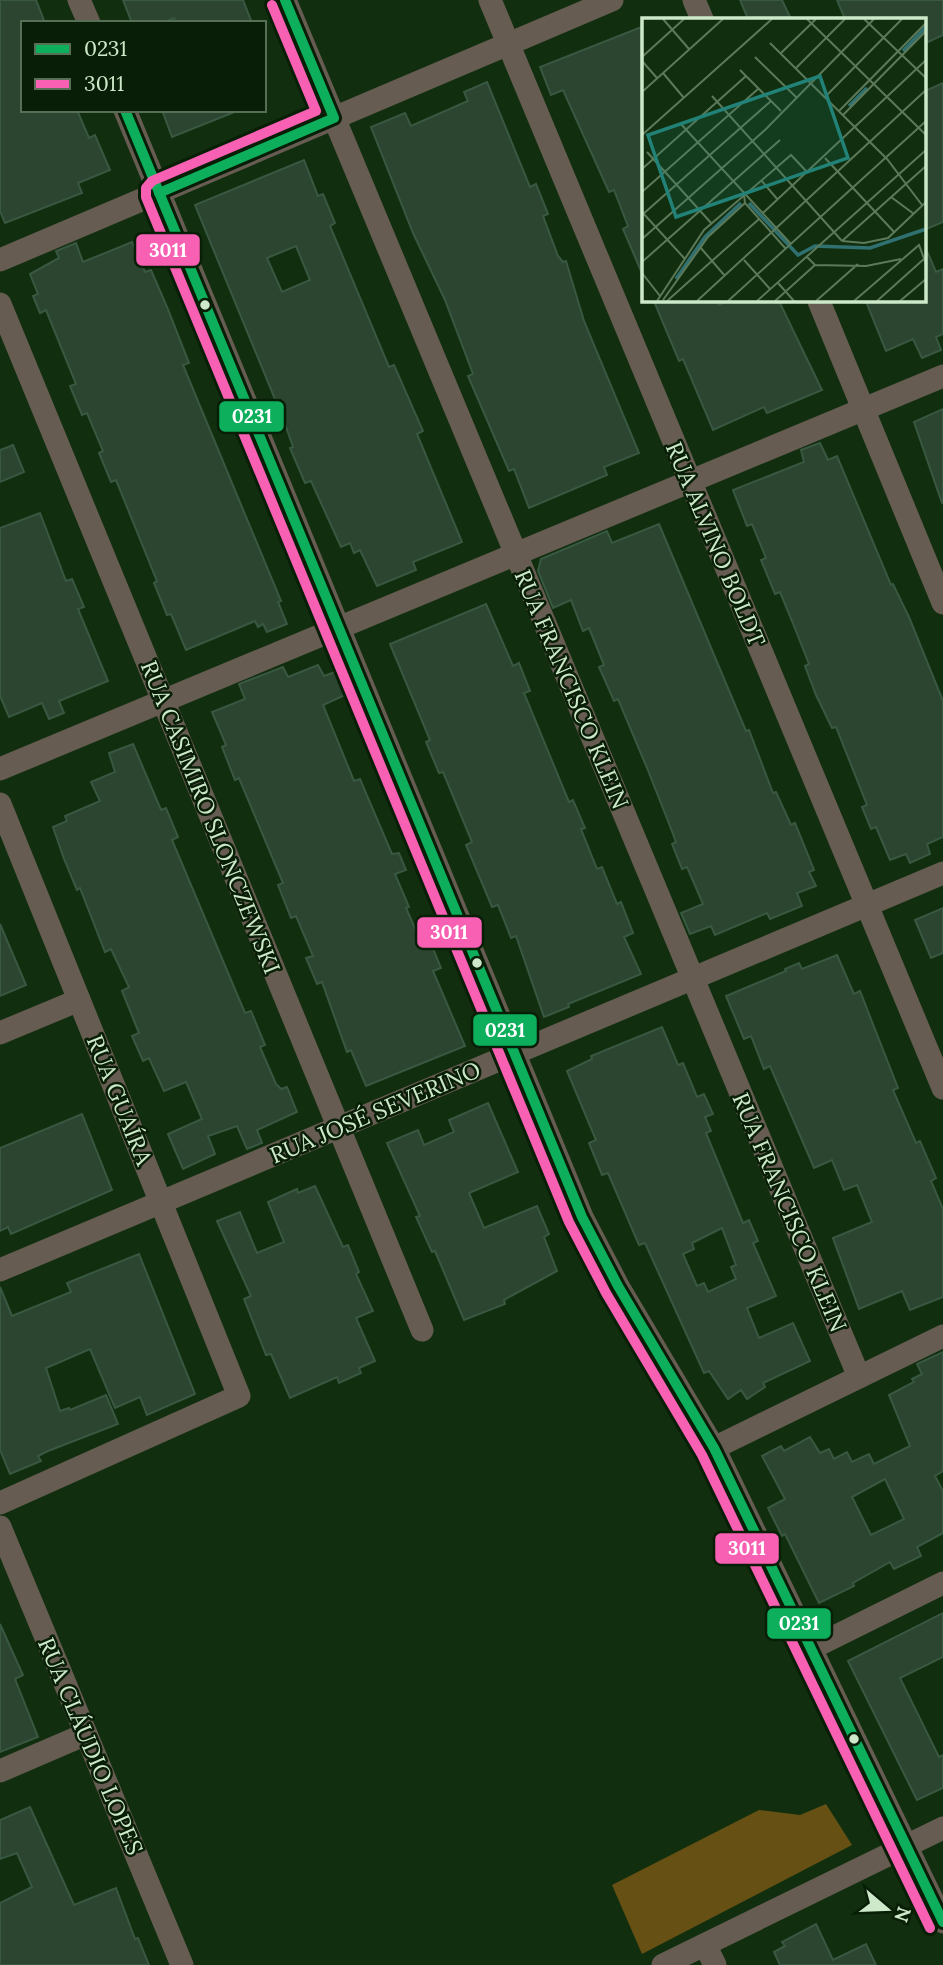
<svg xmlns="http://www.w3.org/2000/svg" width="943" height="1965" viewBox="0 0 943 1965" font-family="Lora,serif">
<rect width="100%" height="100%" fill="#112f0f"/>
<!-- green -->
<polygon fill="#665013" points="826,1804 852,1845 642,1954 612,1885 759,1810 800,1815"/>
<!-- building -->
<g fill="#2c4531" stroke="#385841" stroke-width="2" fill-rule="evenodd">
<polygon points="0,0 36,0 45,23 23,23 23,110 77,110 89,138 95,135 110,170 78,183 82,193 5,223 0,211"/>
<polygon points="123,0 243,0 252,23 176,23 174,18 162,23 132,23"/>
<polygon points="740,0 782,0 791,19 748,19"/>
<polygon points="837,0 943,0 943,35 924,44 924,19 845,19"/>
<polygon points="644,26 644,278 623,229 628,226 614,190 609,192 563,90 551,95 540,67"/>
<polygon points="487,82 530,187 536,184 548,214 543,216 558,256 563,262 566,261 584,321 639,453 604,467 607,475 529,508 514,469 509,471 468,376 473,374 445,300 413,233 371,127 405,113 411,126 468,101 464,92"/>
<polygon points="943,83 943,222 924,230 924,98 927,97 925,91"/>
<polygon points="162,110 237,110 237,111 172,137"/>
<path d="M 304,160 L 318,196 L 323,194 L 335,223 L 330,226 L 389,367 L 394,365 L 423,431 L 417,434 L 462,542 L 413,562 L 416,570 L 377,586 L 360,550 L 354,553 L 350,543 L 341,547 L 311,481 L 305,483 L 290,448 L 293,447 L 284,421 L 195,205 ZM 296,246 L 310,280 L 282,292 L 267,258 Z"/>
<polygon points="132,242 145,272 151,270 167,307 189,363 183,365 281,601 278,602 287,624 267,632 263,624 258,627 255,621 186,650 171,614 167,615 154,583 157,581 116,480 111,482 99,453 103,451 87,413 82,415 70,386 76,384 46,310 40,313 33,296 38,294 30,274 59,258 56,251 76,243 83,262"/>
<polygon points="924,244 936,272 943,269 943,334 936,337 941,350 922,358 913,339 886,351 865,299 924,299"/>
<polygon points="653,299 716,299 719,305 733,299 778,299 822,390 767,413 764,407 713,430 683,359 679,361"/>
<polygon points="943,409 943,502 942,503 914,422"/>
<polygon points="820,443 828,460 837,456 891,585 893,584 909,617 943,701 943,837 927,844 930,854 910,863 906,854 890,860 876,827 871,829 862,807 867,805 836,727 832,728 816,695 805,666 809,664 794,626 780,592 775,594 761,560 766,558 752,524 747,526 733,490 804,462 801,450"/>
<polygon points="13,445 24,472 0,482 0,450"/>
<polygon points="40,513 66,581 72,579 84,607 78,609 108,681 59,701 64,713 49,719 42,703 9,717 0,696 0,528"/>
<polygon points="659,524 746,731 749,730 773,793 776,792 791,825 795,823 814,870 809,872 816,886 797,893 802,906 770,919 767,913 715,935 711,926 690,934 681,913 703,904 687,867 682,869 672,844 676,842 668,821 647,768 618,699 614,701 599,667 604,665 589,628 583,631 571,600 553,608 538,571 541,559 607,531 612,543"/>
<polygon points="486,604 513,666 519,663 530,691 524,693 569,802 573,800 585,828 581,829 597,869 602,867 617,904 621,902 633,933 624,937 641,974 568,1004 569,1007 544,1017 516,936 511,938 498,905 492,907 466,845 472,842 443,772 439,773 426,742 430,740 390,644"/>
<polygon points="318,665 324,676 335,672 345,695 323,705 354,781 360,779 392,854 399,853 406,870 395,874 409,907 406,908 421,942 429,939 441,968 433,971 465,1046 366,1086 351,1050 347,1052 322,982 317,984 306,958 313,956 296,916 291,918 278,885 283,883 239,778 235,780 222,747 226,745 212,712 245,699 239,684 283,667 288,677"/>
<polygon points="133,744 161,810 166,808 178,837 172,840 245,1013 251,1011 265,1045 260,1047 276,1084 281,1089 287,1087 297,1112 257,1130 262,1143 247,1149 237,1126 208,1136 215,1154 183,1169 168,1134 202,1119 186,1082 164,1091 149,1058 143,1061 132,1036 139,1033 122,991 129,987 111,949 105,952 80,888 77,890 64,859 53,827 67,821 65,816 100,801 91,782 115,772 109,753"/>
<polygon points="943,908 943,953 931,958 915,920"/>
<polygon points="0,924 26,985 0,996"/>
<polygon points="837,955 854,994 860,991 898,1088 893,1090 916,1143 920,1141 936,1178 931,1181 943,1209 943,1297 910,1310 902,1291 859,1309 833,1238 872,1222 857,1185 844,1190 832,1160 814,1168 770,1066 764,1069 751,1036 744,1039 726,996 786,971 785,969 799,963 802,969"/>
<path d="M 662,1027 L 678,1065 L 683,1063 L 697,1097 L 704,1094 L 713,1114 L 705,1117 L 711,1131 L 706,1133 L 743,1223 L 749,1220 L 758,1241 L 753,1243 L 776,1296 L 747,1308 L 759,1338 L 793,1323 L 810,1361 L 763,1383 L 765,1387 L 747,1399 L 741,1390 L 728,1399 L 709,1371 L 704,1373 L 645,1243 L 639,1245 L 608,1173 L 602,1175 L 589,1143 L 596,1140 L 567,1071 L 592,1059 L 591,1056 ZM 722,1228 L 736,1265 L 731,1267 L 736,1279 L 708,1292 L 704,1283 L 697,1286 L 683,1254 L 694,1249 L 692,1243 Z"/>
<polygon points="488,1103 518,1172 469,1193 484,1228 537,1206 549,1234 544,1237 557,1271 511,1296 504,1300 505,1304 464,1320 435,1251 432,1252 416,1217 420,1216 387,1143 418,1130 424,1145 454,1132 449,1120"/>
<polygon points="82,1114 112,1190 11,1234 8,1227 0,1231 0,1148"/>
<polygon points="315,1186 343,1247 348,1245 359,1272 356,1274 373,1311 356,1318 375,1361 359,1368 361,1373 339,1383 337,1377 290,1398 271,1354 266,1355 244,1299 251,1296 217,1221 240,1212 257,1253 284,1242 268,1202 297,1189 298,1193"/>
<polygon points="139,1254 195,1394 147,1415 140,1397 115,1408 90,1349 46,1368 60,1411 69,1408 70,1410 106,1395 118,1424 48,1451 38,1456 41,1461 10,1474 0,1450 0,1287 12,1316 71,1292 67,1283"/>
<path d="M 943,1352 L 943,1471 L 935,1476 L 943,1491 L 943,1533 L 917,1547 L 921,1556 L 894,1569 L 890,1562 L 853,1583 L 854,1586 L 819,1603 L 785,1534 L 782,1536 L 768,1508 L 785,1499 L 762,1456 L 781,1446 L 784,1451 L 810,1437 L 820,1453 L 829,1449 L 834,1459 L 847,1452 L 852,1462 L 869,1454 L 874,1464 L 910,1446 L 889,1395 L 914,1382 L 912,1379 L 922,1374 L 917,1364 ZM 885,1479 L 904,1519 L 871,1535 L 852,1497 Z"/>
<polygon points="943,1613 943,1657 900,1678 939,1757 943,1755 943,1788 917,1800 848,1661"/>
<polygon points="0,1624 23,1675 15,1679 38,1737 0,1752"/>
<polygon points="30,1807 74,1905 116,1888 135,1939 138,1938 149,1965 0,1965 0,1903 32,1887 17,1853 0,1859 0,1820"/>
<polygon points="816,1924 833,1960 866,1944 876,1965 780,1965 774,1952 785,1946 782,1942"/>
</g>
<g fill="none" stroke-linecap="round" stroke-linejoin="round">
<!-- minor -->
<g stroke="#675c52" stroke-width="23">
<polyline points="79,0 89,23"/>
<polyline points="285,0 859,1377"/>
<polyline points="490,0 943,1088"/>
<polyline points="694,0 702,19"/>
<polyline points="125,110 582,1217 618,1286 714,1448 943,1922"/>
<polyline points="0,260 612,0"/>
<polyline points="818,299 943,603"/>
<polyline points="0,304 422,1330"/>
<polyline points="0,769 943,376"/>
<polyline points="0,804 239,1396 0,1503"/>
<polyline points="0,1033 79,1000"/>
<polyline points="0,1270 943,873"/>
<polyline points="714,1448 943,1336"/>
<polyline points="0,1527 182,1965"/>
<polyline points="812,1648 943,1583"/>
<polyline points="0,1771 86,1734"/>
<polyline points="705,1945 715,1965"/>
<polyline points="663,1965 943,1828"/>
</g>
<defs>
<g id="bus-1">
<polyline points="125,110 582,1217 618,1286 714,1448 943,1922"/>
<polyline points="159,193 334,118 285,0"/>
</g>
<polyline id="bus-2" points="272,5 316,111 152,181 146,188 146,197 569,1222 606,1293 702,1455 930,1928"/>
</defs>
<!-- bus-1 casing -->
<use href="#bus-1" stroke="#091e07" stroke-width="16"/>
<!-- bus-2 casing -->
<use href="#bus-2" stroke="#091e07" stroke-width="16"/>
<!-- bus-1 -->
<use href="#bus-1" stroke="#0daf5c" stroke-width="10"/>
<!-- bus-2 -->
<use href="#bus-2" stroke="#f860b3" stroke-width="10"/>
</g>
<!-- markers -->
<g fill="#cde9c9" stroke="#091e07" stroke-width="2.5">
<circle cx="205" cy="305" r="6"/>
<circle cx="477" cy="963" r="6"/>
<circle cx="854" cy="1739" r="6"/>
</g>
<g text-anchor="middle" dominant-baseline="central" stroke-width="5" stroke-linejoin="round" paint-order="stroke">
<!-- street labels -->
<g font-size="23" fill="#cde9c9" stroke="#091e07">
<text transform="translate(716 544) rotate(67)">RUA ALVINO BOLDT</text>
<text transform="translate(572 689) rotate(67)">RUA FRANCISCO KLEIN</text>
<text transform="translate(211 817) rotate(68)">RUA CASIMIRO SLONCZEWSKI</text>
<text transform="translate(120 1100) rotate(68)">RUA GUAÍRA</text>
<text transform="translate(375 1112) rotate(-23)">RUA JOSÉ SEVERINO</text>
<text transform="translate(790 1212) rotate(67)">RUA FRANCISCO KLEIN</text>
<text transform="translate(91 1746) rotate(67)">RUA CLÁUDIO LOPES</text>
</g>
</g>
<!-- overview -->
<g transform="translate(642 18)">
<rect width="284" height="284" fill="#112f0f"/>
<path fill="none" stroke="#317071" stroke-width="3.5" d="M 261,33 L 284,9M 207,88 L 225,70M 107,185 L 156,237 L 173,228 L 228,230 L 284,211M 34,261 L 63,219 L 99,185"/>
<path fill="none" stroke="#5c7959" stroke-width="2" d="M 21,1 L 47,31M 165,1 L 284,117M 222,1 L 284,60M 128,25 L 245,141 L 280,187M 139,35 L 174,1M 0,39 L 42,1M 113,39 L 154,79M 0,43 L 15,60M 154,50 L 203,1M 98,52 L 139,93M 21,55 L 42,80M 0,74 L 81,1M 70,78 L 200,223M 183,79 L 260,1M 197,93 L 284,5M 201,97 L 284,13M 38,105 L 149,226M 0,117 L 130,1M 5,134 L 70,206M 183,140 L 253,215M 0,151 L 104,58M 119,162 L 136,182M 0,174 L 116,71M 102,177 L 103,185 L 144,231M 249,179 L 272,196M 0,194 L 43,241M 121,195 L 284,42M 0,197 L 129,83M 0,221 L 123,112 L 232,1M 200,223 L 284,148M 200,223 L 222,225 L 246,220 L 284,184M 58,229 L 83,258M 165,239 L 173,247 L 224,248 L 259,241M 102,242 L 128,271M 0,244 L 138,122M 0,255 L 18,278M 136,265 L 152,283M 21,282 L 66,219 L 103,185M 15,283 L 62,212 L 149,137 L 166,155M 25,283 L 117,201M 55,283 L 284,72M 86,283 L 284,103M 115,283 L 284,132M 133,283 L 173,247M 174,283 L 216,246M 212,283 L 277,227 L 284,246M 235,283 L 283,240M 258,283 L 284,261"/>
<path fill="#228277" fill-opacity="0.15" stroke="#228277" stroke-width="3.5" d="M 178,58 L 206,140 L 34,199 L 6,117 Z"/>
<rect width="284" height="284" fill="none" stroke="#cde9c9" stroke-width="3.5"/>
</g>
<g stroke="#091e07" stroke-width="2.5">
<rect x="135" y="233" width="66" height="34" rx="7" fill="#f860b3"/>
<rect x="218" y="400" width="67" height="33" rx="7" fill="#0daf5c"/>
<rect x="416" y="916" width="67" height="33" rx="7" fill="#f860b3"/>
<rect x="472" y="1013" width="66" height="34" rx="7" fill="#0daf5c"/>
<rect x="714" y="1532" width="66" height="33" rx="7" fill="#f860b3"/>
<rect x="766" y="1607" width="66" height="33" rx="7" fill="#0daf5c"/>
</g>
<g font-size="19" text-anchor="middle" font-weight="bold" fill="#fff">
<text x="168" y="257">3011</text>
<text x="252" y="423">0231</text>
<text x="449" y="939">3011</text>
<text x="505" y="1037">0231</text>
<text x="747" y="1555">3011</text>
<text x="799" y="1630">0231</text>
</g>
<!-- legend -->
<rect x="21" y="21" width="245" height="91" fill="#091e07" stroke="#576f55" stroke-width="2"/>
<rect x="35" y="44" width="35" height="10" fill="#0daf5c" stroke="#576f55" stroke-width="2"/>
<text x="84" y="56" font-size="21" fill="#cde9c9">0231</text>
<rect x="35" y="79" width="35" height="10" fill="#f860b3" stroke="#576f55" stroke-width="2"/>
<text x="84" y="91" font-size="21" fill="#cde9c9">3011</text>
<!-- north arrow -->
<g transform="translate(887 1909) rotate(109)" stroke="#091e07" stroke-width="5" paint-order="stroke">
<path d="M0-5L12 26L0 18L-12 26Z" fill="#cde9c9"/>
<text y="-10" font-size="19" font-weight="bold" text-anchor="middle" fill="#cde9c9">N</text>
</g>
</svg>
